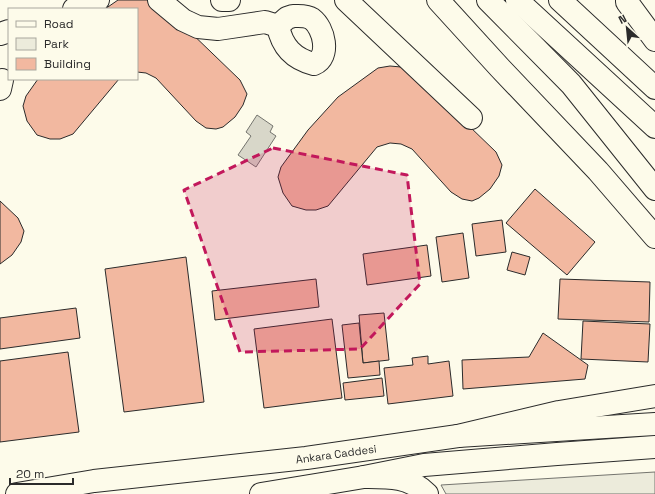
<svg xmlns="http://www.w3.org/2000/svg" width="655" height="494" viewBox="0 0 655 494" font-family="'Space Grotesk',sans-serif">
<rect width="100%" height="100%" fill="#fdfbea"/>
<!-- green -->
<polygon fill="#ecebdb" stroke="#74746e" points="655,472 655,494 446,494 441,485"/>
<!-- water -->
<polygon fill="#d8d7c9" stroke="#74746e" points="257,115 273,126 270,132 276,136 256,167 238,155 251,136 246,132"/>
<!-- building -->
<g fill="#f2b8a0" stroke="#2b2b2b">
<polygon points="118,0 157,0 240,80 247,94 243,105 235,117 223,127 216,129 206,128 196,121 156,78 146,73 137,72 137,9 105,9"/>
<polygon points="390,66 401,67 412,71 496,152 502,165 499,176 490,189 479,198 472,201 462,199 451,192 412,149 401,144 390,143 377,147 328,206 316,210 306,210 292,206 283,193 278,177 281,167 308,130 338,97 378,68"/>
<polygon points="38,79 119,79 73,134 60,139 50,139 37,135 27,121 23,106 26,96"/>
<polygon points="535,189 595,242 567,275 506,223"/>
<polygon points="0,201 18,218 24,231 21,242 12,255 0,264"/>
<polygon points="502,220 506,252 476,256 472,224"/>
<polygon points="463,233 469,278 442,282 436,237"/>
<polygon points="427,245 431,276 367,285 363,254"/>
<polygon points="512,252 530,257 525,275 507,270"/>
<polygon points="186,257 204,402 124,412 105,269"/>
<polygon points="316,279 319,307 215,320 212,291"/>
<polygon points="560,279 650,282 649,322 558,319"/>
<polygon points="76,308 80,338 0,349 0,318"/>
<polygon points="384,313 389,360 363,363 359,315"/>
<polygon points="332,319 342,398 264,408 254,329"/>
<polygon points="583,321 650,324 648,362 581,359"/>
<polygon points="359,323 363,363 379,361 380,375 348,378 342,325"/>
<polygon points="543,333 588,365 585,379 463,389 462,360 529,357"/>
<polygon points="68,352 79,432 0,442 0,361"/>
<polygon points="428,356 428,364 449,361 453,396 388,404 384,368 413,365 412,358"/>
<polygon points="382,378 384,396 345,400 343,383"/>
</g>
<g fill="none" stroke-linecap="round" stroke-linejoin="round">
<defs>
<g id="minor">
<polyline points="159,0 183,20 198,27 218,29 265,22 278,26"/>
<polyline points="222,0 229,0"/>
<polyline points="346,0 471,118"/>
<polyline points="438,0 500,68 598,171 655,237"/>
<polyline points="74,9 98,0"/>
<path d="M 293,16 C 299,16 306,15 312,19 C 324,28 331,57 314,64 C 294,59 282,47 278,26 L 287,18 Z"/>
<polyline points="0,34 9,31"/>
<polyline points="0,89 2,80"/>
</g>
<g id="major">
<polyline points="560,0 655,88"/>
<polyline points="627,0 627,2 655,40"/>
<polyline points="17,494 94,481 306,458 458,436 655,424"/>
<polyline points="261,494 364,477 424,465 557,454 655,447"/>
</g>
<g id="highway">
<polyline points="488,0 571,84 655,189"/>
<polyline points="517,0 655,127"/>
<polyline points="458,436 559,412 655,396"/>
<path d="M 364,477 C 388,477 409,476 427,494"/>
</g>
</defs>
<!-- minor casing -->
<use href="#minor" stroke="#2b2b2b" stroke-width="24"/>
<!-- major casing -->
<use href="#major" stroke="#2b2b2b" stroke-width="24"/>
<!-- highway casing -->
<use href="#highway" stroke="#2b2b2b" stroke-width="24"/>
<!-- minor -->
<use href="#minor" stroke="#fdfbea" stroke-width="22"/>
<!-- major -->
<use href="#major" stroke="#fdfbea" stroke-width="22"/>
<!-- highway -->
<use href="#highway" stroke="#fdfbea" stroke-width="22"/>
</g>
<!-- marked area -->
<path fill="#c2185b" fill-opacity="0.2" stroke="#c2185b" stroke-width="3" stroke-dasharray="8 5" stroke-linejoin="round" d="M 273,148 L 407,175 L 420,284 L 360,349 L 240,352 L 184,190 Z"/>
<g text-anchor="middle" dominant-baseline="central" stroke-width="3" stroke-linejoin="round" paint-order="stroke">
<!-- street labels -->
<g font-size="11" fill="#2b2b2b" stroke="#fdfbea">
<text transform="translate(336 454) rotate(-8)">Ankara Caddesi</text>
</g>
</g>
<!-- legend -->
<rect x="8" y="8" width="130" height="72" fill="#fdfbea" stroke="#a9a89e"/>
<rect x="16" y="21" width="20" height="6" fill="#fdfbea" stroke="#a9a89e"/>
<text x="44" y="28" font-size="12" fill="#2b2b2b">Road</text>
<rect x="16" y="38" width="20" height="12" fill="#ecebdb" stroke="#a9a89e"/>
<text x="44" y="48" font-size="12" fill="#2b2b2b">Park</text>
<rect x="16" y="58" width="20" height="12" fill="#f2b8a0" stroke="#a9a89e"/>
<text x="44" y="68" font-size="12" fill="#2b2b2b">Building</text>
<!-- north arrow -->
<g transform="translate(627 28) rotate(333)" stroke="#fdfbea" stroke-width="3" paint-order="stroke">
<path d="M0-3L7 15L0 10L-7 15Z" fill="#2b2b2b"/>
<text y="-6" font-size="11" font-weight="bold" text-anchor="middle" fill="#2b2b2b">N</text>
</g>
<!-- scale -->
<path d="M10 478v6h63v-6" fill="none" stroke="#2b2b2b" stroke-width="2"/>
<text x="16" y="478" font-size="12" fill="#2b2b2b" stroke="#fdfbea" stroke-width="3" paint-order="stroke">20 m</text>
</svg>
